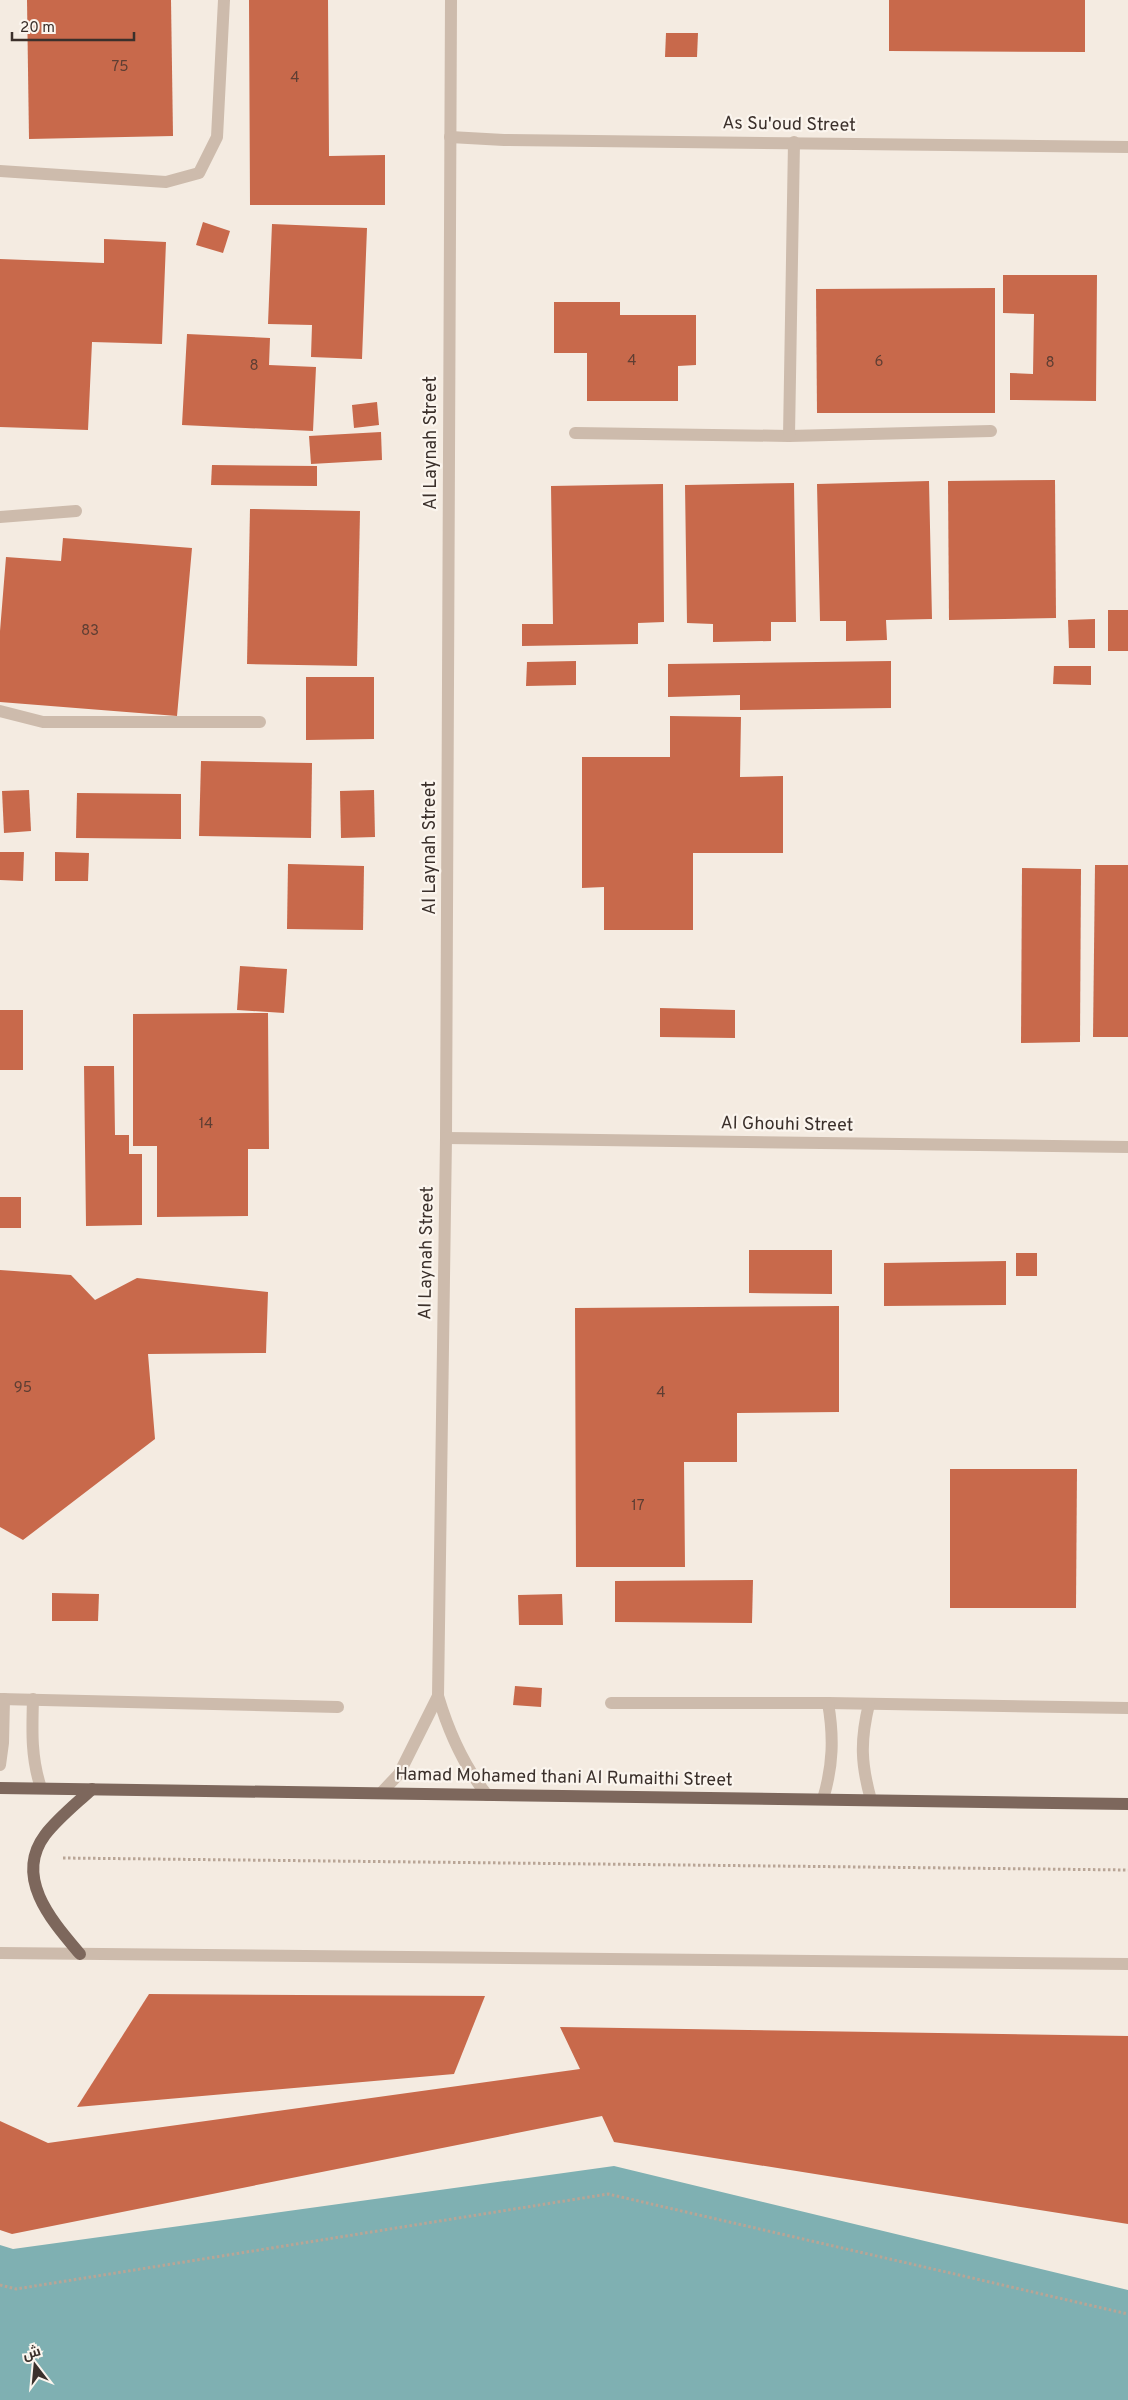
<svg xmlns="http://www.w3.org/2000/svg" width="1128" height="2400" viewBox="0 0 1128 2400" font-family="Overpass,Cairo,sans-serif">
<rect width="100%" height="100%" fill="#f4ebe1"/>
<!-- water -->
<polygon fill="#7fb0b2" points="614,2166 1128,2290 1128,2400 0,2400 0,2245 13,2249"/>
<!-- building -->
<g fill="#c8694b">
<polygon points="27,0 171,0 173,136 29,139"/>
<polygon points="249,0 328,0 329,156 385,155 385,205 250,205"/>
<polygon points="889,0 1085,0 1085,52 889,51"/>
<polygon points="666,33 698,33 697,57 665,57"/>
<polygon points="203,222 230,231 223,253 196,245"/>
<polygon points="272,224 367,228 362,359 311,357 312,325 268,324"/>
<polygon points="104,239 166,242 162,344 92,342 88,430 0,427 0,259 104,263"/>
<polygon points="1003,275 1097,275 1096,401 1010,400 1010,373 1033,374 1034,314 1003,313"/>
<polygon points="995,288 995,413 817,413 816,289"/>
<polygon points="554,302 620,302 620,315 696,315 696,365 678,366 678,401 587,401 587,353 554,353"/>
<polygon points="187,334 270,338 269,365 316,367 313,431 182,425"/>
<polygon points="377,402 379,425 354,428 352,405"/>
<polygon points="381,432 382,460 311,464 309,436"/>
<polygon points="212,465 317,466 317,486 211,485"/>
<polygon points="1055,480 1056,618 949,620 948,481"/>
<polygon points="929,481 932,619 886,620 887,640 846,641 846,621 820,621 817,484"/>
<polygon points="794,483 796,622 771,622 771,641 713,642 713,624 687,623 685,485"/>
<polygon points="663,484 664,622 638,623 638,644 522,646 522,624 553,624 551,486"/>
<polygon points="250,509 360,511 357,666 247,664"/>
<polygon points="63,538 192,548 177,716 0,702 0,631 6,557 61,561"/>
<rect x="1108" y="610" width="20" height="41"/>
<polygon points="1095,619 1095,648 1069,648 1068,620"/>
<polygon points="576,661 576,685 526,686 527,662"/>
<polygon points="891,661 891,708 740,710 740,695 668,697 668,664"/>
<polygon points="1054,666 1091,666 1091,685 1053,684"/>
<polygon points="306,677 374,677 374,739 306,740"/>
<polygon points="670,716 741,717 740,777 783,776 783,853 693,853 693,930 604,930 604,887 582,888 582,757 670,757"/>
<polygon points="201,761 312,763 311,838 199,836"/>
<polygon points="29,790 31,831 4,833 2,791"/>
<polygon points="374,790 375,837 341,838 340,791"/>
<polygon points="77,793 181,794 181,839 76,838"/>
<polygon points="0,852 24,852 23,881 0,880"/>
<polygon points="55,852 89,853 88,881 55,881"/>
<polygon points="288,864 364,866 363,930 287,929"/>
<polygon points="1095,865 1128,865 1128,1037 1093,1037"/>
<polygon points="1022,868 1081,869 1080,1042 1021,1043"/>
<polygon points="240,966 287,969 284,1013 237,1010"/>
<polygon points="660,1008 735,1010 735,1038 660,1037"/>
<rect x="0" y="1010" width="23" height="60"/>
<polygon points="268,1013 269,1149 248,1149 248,1216 157,1217 157,1146 133,1146 133,1014"/>
<polygon points="84,1066 114,1066 115,1135 129,1135 129,1154 142,1154 142,1225 86,1226"/>
<rect x="0" y="1197" width="21" height="31"/>
<polygon points="749,1250 832,1250 832,1294 749,1293"/>
<rect x="1016" y="1253" width="21" height="23"/>
<polygon points="1006,1261 1006,1305 884,1306 884,1263"/>
<polygon points="0,1270 71,1275 95,1300 137,1278 268,1292 266,1353 148,1354 155,1439 23,1540 0,1527"/>
<polygon points="839,1306 839,1412 737,1413 737,1462 684,1462 685,1567 576,1567 575,1308"/>
<polygon points="950,1469 1077,1469 1076,1608 950,1608"/>
<polygon points="753,1580 752,1623 615,1622 615,1581"/>
<polygon points="52,1593 99,1594 98,1621 52,1621"/>
<polygon points="562,1594 563,1625 519,1625 518,1595"/>
<polygon points="515,1686 542,1688 541,1707 513,1705"/>
<polygon points="149,1994 485,1996 454,2074 77,2107"/>
<polygon points="560,2027 1128,2036 1128,2224 614,2142 602,2116 12,2234 0,2230 0,2121 48,2143 580,2069"/>
</g>
<g fill="none" stroke-linecap="round" stroke-linejoin="round">
<!-- path -->
<g stroke="#b9a596" stroke-width="3" stroke-dasharray="2.5 2.5" stroke-linecap="butt">
<polyline points="63,1858 1128,1870"/>
<polyline points="0,2285 16,2289 608,2194 1128,2314"/>
</g>
<!-- minor -->
<g stroke="#cdbbac" stroke-width="12">
<path d="M 451,0 L 446,1138 L 438,1696 C 449,1733 463,1765 487,1795"/>
<polyline points="450,137 504,140 1128,147"/>
<polyline points="0,171 166,182 199,173 217,137 224,0"/>
<polyline points="575,433 789,436 991,431"/>
<polyline points="789,436 794,142"/>
<polyline points="0,517 76,511"/>
<polyline points="0,711 43,722 260,722"/>
<polyline points="446,1138 1128,1147"/>
<polyline points="0,1699 338,1707"/>
<path d="M 33,1699 C 32,1731 31,1758 41,1788"/>
<polyline points="611,1703 828,1703 1128,1708"/>
<path d="M 869,1704 C 860,1741 861,1764 871,1800"/>
<polyline points="0,1765 3,1743 4,1699"/>
<polyline points="382,1792 399,1774 438,1696"/>
<path d="M 823,1799 C 833,1766 834,1737 828,1703"/>
<polyline points="0,1953 1128,1964"/>
</g>
<!-- major -->
<g stroke="#7d675c" stroke-width="12">
<polyline points="0,1788 1128,1804"/>
<path d="M 80,1954 C 53,1922 13,1878 45,1835 C 58,1818 76,1804 92,1789"/>
</g>
</g>
<g text-anchor="middle" dominant-baseline="central" stroke-width="4.5" stroke-linejoin="round" paint-order="stroke">
<!-- number labels -->
<g font-size="15" fill="#5e3e33">
<text x="120" y="67">75</text>
<text x="295" y="78">4</text>
<text x="632" y="361">4</text>
<text x="879" y="362">6</text>
<text x="1050" y="363">8</text>
<text x="254" y="366">8</text>
<text x="90" y="631">83</text>
<text x="206" y="1124">14</text>
<text x="23" y="1388">95</text>
<text x="661" y="1393">4</text>
<text x="638" y="1506">17</text>
</g>
<!-- street labels -->
<g font-size="18" fill="#3b302b" stroke="#fbf5ee">
<text transform="translate(789 125) rotate(1)">As Su'oud Street</text>
<text transform="translate(431 443) rotate(-90)">Al Laynah Street</text>
<text transform="translate(430 848) rotate(-90)">Al Laynah Street</text>
<text transform="translate(787 1125) rotate(1)">Al Ghouhi Street</text>
<text transform="translate(427 1253) rotate(-89)">Al Laynah Street</text>
<text transform="translate(564 1778) rotate(1)">Hamad Mohamed thani Al Rumaithi Street</text>
</g>
</g>
<!-- north arrow -->
<g transform="translate(35 2365) rotate(344)" stroke="#fbf5ee" stroke-width="4" paint-order="stroke">
<path d="M0-4L9 19L0 12L-9 19Z" fill="#3b302b"/>
<text y="-8" font-size="14" font-weight="bold" text-anchor="middle" fill="#3b302b">ش</text>
</g>
<!-- scale -->
<path d="M12 32v8h122v-8" fill="none" stroke="#3b302b" stroke-width="2.5"/>
<text x="20" y="32" font-size="15" fill="#3b302b" stroke="#fbf5ee" stroke-width="4" paint-order="stroke">20 m</text>
</svg>
